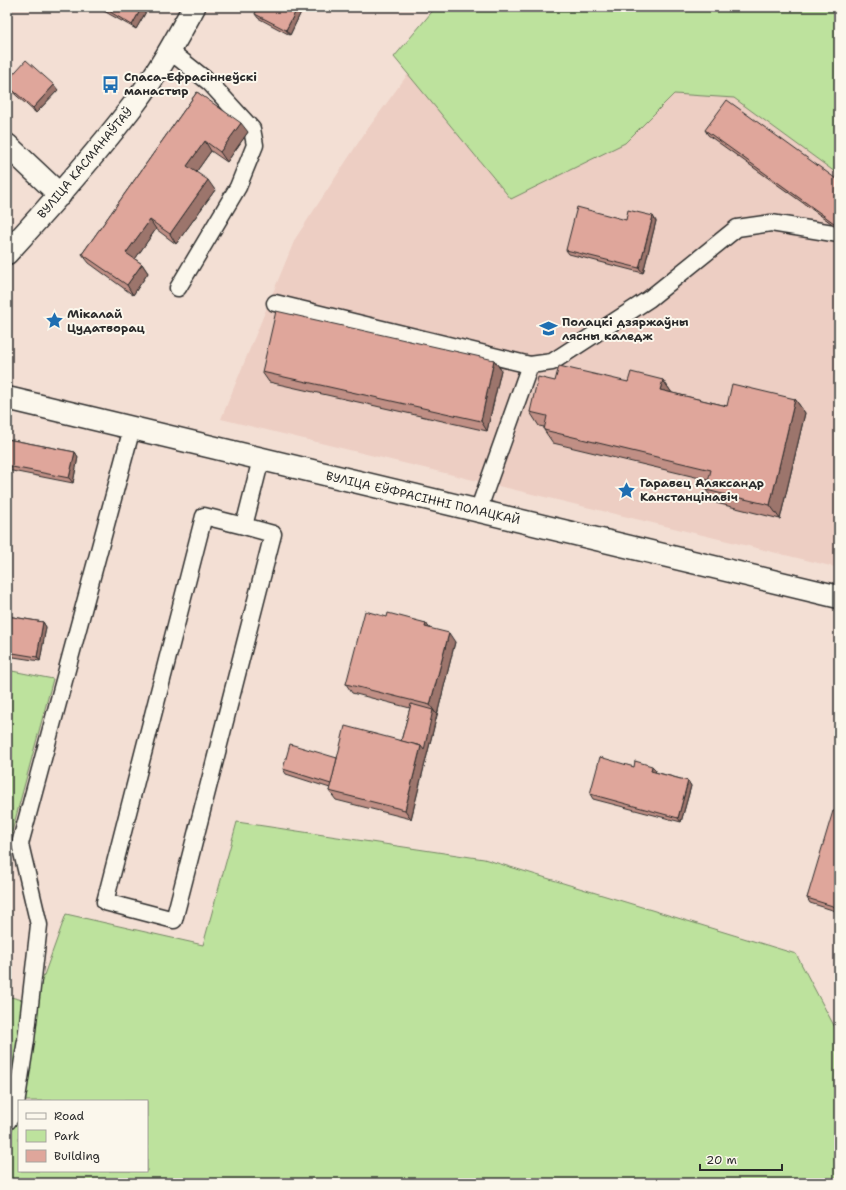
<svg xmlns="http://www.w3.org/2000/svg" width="846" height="1190" viewBox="0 0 846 1190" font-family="'Shantell Sans',sans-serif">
<rect width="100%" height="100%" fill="#f3dfd4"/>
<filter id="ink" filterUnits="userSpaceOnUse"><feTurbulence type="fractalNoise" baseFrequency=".025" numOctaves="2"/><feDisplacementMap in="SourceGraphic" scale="8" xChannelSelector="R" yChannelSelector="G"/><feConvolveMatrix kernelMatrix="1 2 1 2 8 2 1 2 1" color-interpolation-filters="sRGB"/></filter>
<g filter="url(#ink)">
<!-- built -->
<polygon fill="#edcec3" points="457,7 839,7 839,568 221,419 295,239 364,134"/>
<!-- green -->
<g fill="#bde29d" stroke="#748664" fill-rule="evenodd">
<polygon points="436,7 839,7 839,175 734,98 674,94 625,143 511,199 394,57"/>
<polygon points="7,670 53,679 7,850"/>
<path d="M 237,822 L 484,859 L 796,954 L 839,1035 L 839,1183 L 7,1183 L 7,996 L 34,1003 L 66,914 L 203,945 ZM 19,1101 L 147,1101 L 147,1171 L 19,1171 Z"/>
</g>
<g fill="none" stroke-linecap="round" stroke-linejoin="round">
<defs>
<g id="lane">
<polyline points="170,51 210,83 252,129 255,145 238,187 178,288"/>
<polyline points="275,303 530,365"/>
<polyline points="478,511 530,365 552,362 649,299 737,228 771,223 839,234"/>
<polyline points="244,526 204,516 105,902 174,920 273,534 244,526 261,459"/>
<polyline points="7,1122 15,1111 26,1040 39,925 20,844 132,428"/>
</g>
<g id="street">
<polyline points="7,145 60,195"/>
<polyline points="7,398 839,597"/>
</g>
<path id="secondary" d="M 7,253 C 52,204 95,155 135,103 C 158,73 176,40 194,7"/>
</defs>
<!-- lane casing -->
<use href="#lane" stroke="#2b2b2b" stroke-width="19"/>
<!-- street casing -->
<use href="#street" stroke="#2b2b2b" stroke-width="25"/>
<!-- secondary casing -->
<use href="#secondary" stroke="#2b2b2b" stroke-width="25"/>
<!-- lane -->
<use href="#lane" stroke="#fbf7ec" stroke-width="16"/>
<!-- street -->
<use href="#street" stroke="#fbf7ec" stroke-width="22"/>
<!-- secondary -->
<use href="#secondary" stroke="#fbf7ec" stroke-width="22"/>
</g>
<!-- wall -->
<g fill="#c08f85" stroke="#2b2b2b">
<polygon points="100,7 145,7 147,10 136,29 102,10"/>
<polygon points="258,7 300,7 302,10 290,35 258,18 255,14"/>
<polygon points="7,81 58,90 36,113 8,88 7,86"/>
<polygon points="197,92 248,132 227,162 211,151 196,172 215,190 176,244 156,229 135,259 142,264 148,273 133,295 89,263 82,254"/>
<polygon points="705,130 839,181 839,226 838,228 708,135"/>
<polygon points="626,220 656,221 643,273 569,254 566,250"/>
<polygon points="494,360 501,370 487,431 269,382 262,372"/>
<polygon points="663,380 672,393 727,406 795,399 805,413 780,519 716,503 706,490 708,480 553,443 544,430 544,427 539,426 530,412 555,381 628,382"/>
<polygon points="7,439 75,452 78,457 73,483 7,470"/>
<polygon points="7,616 43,622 46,627 40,661 7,656"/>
<polygon points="387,617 426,623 429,628 455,642 437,715 411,819 336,800 329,791 330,788 286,774 283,769 337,758 401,741 410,708 352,693 346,684"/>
<polygon points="634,767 656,770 655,772 688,781 691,786 681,822 593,799 590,794"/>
<polygon points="839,812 839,912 810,903 807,898"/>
</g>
<!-- shaded-wall -->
<g fill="#9c746c" stroke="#2b2b2b">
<polygon points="142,7 145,7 147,10 136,29 132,25"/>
<polygon points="298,7 300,7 302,10 290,35 286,30"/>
<polygon points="54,85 58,90 36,113 33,108"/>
<polygon points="241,123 248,132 227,162 220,152"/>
<polygon points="205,141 211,151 194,175 187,166"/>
<polygon points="208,180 215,190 176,244 170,234"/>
<polygon points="653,216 656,221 643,273 639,268"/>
<polygon points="839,217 839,226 838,228 834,223"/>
<polygon points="150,220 156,229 133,262 126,253"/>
<polygon points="142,264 148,273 133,295 127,285"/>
<polygon points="494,360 501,370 487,431 481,421"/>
<polygon points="663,380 672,393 660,390"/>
<polygon points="795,399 805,413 780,519 770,505"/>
<polygon points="75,452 78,457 73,483 69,478"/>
<polygon points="43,622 46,627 40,661 37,657"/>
<polygon points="426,623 432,632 425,627"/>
<polygon points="449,633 455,642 437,715 430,705"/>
<polygon points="433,710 437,715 411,819 405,810 421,746"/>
<polygon points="652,766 656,770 654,776 651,771"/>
<polygon points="688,781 691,786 681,822 678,818"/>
</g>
<!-- building -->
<g fill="#dfa69b" stroke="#2b2b2b">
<polygon points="102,7 142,7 132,25"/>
<polygon points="258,7 298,7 286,30 255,14"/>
<polygon points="26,60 54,85 33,108 7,85 7,81"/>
<polygon points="197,92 241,123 220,152 205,141 187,166 208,180 170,234 150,220 126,253 142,264 127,285 82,254"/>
<polygon points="727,100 839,181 839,217 834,223 705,130"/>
<polygon points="577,207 626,220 628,210 653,216 639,268 566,250"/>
<polygon points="276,311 494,360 481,421 262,372"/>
<polygon points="559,366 628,382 631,372 663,380 660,390 727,406 732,384 795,399 770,505 706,490 711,470 544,430 547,416 530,412 538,377 555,381"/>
<polygon points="7,439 75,452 69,478 7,466"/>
<polygon points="365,611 387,617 388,613 426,623 425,627 449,633 430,705 346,684"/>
<polygon points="7,616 43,622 37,657 7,652"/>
<polygon points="411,704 433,710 424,750 421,746 401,741"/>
<polygon points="345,726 421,746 405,810 329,791"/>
<polygon points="290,744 337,758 331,784 283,769"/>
<polygon points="600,757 634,767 635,761 652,766 651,771 688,781 678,818 590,794"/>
<polygon points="833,811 839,812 839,908 807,898"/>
</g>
</g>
<!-- icons -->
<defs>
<symbol id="bus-bare" viewBox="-9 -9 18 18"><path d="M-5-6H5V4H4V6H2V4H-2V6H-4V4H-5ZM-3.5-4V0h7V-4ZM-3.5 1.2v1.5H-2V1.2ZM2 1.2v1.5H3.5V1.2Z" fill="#1f6fb2" stroke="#fbf7ec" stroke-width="2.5" paint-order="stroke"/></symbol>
<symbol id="sight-bare" viewBox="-9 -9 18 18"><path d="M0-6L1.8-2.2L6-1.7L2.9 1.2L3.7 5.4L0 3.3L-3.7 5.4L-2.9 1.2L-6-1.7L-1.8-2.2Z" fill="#1f6fb2" stroke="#fbf7ec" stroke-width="2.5" paint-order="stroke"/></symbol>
<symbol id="university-bare" viewBox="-9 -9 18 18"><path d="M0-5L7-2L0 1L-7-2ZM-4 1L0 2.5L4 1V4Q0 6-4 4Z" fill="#1f6fb2" stroke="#fbf7ec" stroke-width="2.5" paint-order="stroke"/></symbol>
</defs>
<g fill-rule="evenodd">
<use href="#bus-bare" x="98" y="72" width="25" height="25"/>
<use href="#sight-bare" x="42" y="308" width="25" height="25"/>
<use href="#university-bare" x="536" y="316" width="25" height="25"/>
<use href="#sight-bare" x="614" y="478" width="25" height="25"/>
</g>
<g text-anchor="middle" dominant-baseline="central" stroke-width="4" stroke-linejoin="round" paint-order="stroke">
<!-- poi labels -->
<g font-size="12" font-weight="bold" fill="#2b2b2b" stroke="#fbf7ec" text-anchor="start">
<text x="124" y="77">Спаса-Ефрасіннеўскі<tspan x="124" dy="14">манастыр</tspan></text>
<text x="67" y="314">Мікалай<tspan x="67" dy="14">Цудатворац</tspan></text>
<text x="562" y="322">Полацкі дзяржаўны<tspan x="562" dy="14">лясны каледж</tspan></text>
<text x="640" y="483">Гаравец Аляксандр<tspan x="640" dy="14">Канстанцінавіч</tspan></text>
</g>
<!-- street labels -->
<g font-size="12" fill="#2b2b2b" stroke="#fbf7ec">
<text transform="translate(85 163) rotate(-50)">ВУЛІЦА КАСМАНАЎТАЎ</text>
<text transform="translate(423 498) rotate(13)">ВУЛІЦА ЕЎФРАСІННІ ПОЛАЦКАЙ</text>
</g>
</g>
<!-- margin -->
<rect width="846" height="1190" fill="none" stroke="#fbf7ec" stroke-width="24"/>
<rect x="12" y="12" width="822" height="1166" fill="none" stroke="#2b2b2b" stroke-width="1.5" filter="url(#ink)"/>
<!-- legend -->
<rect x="18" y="1100" width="130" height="72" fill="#fbf7ec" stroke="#a8a59f"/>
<rect x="26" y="1113" width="20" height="6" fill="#fbf7ec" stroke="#a8a59f"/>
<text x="54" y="1120" font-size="12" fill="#2b2b2b">Road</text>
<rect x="26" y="1130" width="20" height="12" fill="#bde29d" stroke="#a8a59f"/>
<text x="54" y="1140" font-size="12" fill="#2b2b2b">Park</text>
<rect x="26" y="1150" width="20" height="12" fill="#dfa69b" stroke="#a8a59f"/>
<text x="54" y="1160" font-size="12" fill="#2b2b2b">Building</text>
<!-- scale -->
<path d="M700 1164v6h82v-6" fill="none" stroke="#2b2b2b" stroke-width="2"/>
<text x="706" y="1164" font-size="12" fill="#2b2b2b" stroke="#fbf7ec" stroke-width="3" paint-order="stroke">20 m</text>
</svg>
